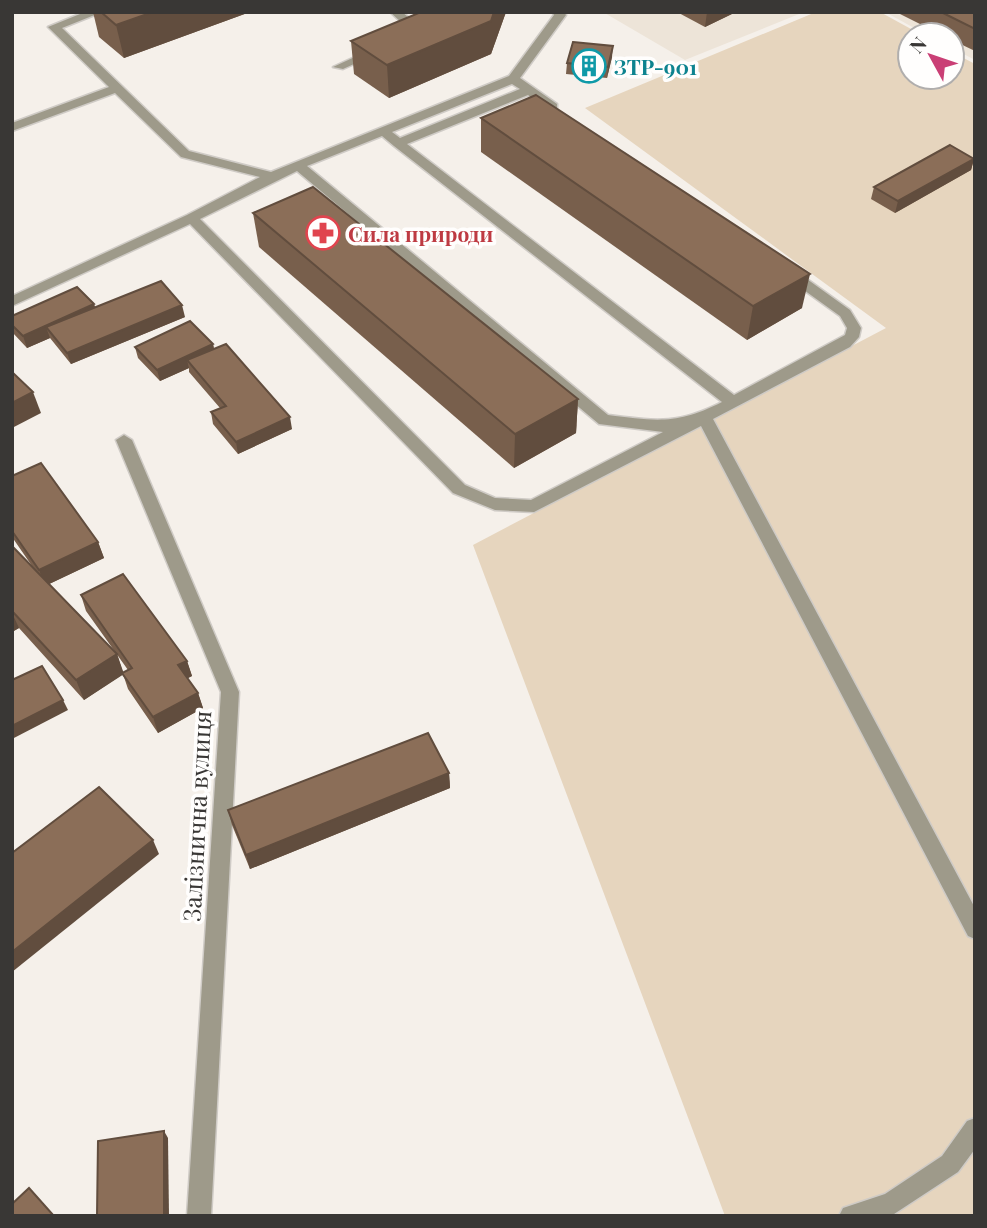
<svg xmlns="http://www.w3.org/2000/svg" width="987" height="1228" viewBox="0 0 987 1228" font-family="'Playfair Display',serif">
<rect width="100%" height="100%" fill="#f5f0ea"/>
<!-- built -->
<g fill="#ede4d8">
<polygon points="603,12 804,12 685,60"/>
<polygon points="885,12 975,12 975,60 952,48 952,35 927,35"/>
</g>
<!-- green -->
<polygon fill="#e6d5be" points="816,12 880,12 922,35 910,35 910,77 952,77 952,52 975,64 975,1216 725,1216 473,545 886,328 585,108"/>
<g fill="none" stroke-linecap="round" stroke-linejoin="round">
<defs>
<g id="minor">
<path d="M 85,12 L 102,12 L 62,28 L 189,151 L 271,172 L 509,76 L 554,15 L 552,12 L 564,12 L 566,15 L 520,78 L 557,104 L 557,110 L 549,110 L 528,95 L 407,144 L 734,395 L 845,335 L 847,328 L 840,316 L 783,275 L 783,269 L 793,269 L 850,310 L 861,328 L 859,337 L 850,347 L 713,419 L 975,908 L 975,939 L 968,936 L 701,426 L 534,512 L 495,510 L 453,493 L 190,224 L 12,306 L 12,296 L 187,215 L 260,177 L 181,157 L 115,93 L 12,131 L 12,123 L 109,87 L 48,27 ZM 512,84 L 520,89 L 400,138 L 392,132 ZM 382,136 L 394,146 L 722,402 C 677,425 656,421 608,415 L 307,166 ZM 297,171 L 599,424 L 663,432 L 531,500 L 495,498 L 465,485 L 200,219 Z"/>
<polygon points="390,12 402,12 414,22 404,40 394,38 402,23"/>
<polygon points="372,49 378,52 376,54 343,69 333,67"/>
<polygon points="124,435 132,440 239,692 211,1216 187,1216 221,692 116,440"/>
<polygon points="975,1118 975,1149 958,1172 891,1216 839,1216 843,1208 885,1194 942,1156 967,1121"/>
</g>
</defs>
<!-- minor casing -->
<use href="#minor" stroke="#cfcbc6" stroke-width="3"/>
<!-- minor -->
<use href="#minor" fill="#9e9a8a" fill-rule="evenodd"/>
</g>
<!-- wall -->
<g fill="#785f4c">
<polygon points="93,12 250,12 124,58 99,37"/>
<polygon points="421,12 506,12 491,54 389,98 354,74 351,41"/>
<polygon points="677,12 736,12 705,27"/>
<polygon points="896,12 975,12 975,51 952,40 952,35 942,35"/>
<polygon points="612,57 607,78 566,74 567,63"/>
<polygon points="481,118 802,308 747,340 481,152"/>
<polygon points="974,159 971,170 895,213 871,199 874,187"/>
<polygon points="253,213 578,399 576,433 514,468 259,247"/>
<polygon points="94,304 95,307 185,317 71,364 50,338 27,348 12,332 12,316"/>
<polygon points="213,344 214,349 292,429 238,454 213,424 211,412 220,408 189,372 189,368 160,381 138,358 135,347"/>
<polygon points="12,476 98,542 104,558 49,584 117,654 123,673 128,670 86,611 81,595 187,661 192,676 187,678 198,693 203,708 158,733 128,689 123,674 84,700 19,628 12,632 12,546 32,566 12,537"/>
<polygon points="449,773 450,788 250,869 232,825 228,810"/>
</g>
<!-- shaded-wall -->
<g fill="#614d3e">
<polygon points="153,12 250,12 124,58 116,25"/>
<polygon points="494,12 506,12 491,54 389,98 387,65"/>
<polygon points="707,12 736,12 705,27"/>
<polygon points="613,46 612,57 607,78 608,67"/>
<polygon points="974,159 971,170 895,213 898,201"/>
<polygon points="810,274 802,308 747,340 753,306"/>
<polygon points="94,304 97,316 46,327 50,338 27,348 23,336"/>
<polygon points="182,305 185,317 71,364 67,353"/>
<polygon points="213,344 215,355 187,360 189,368 160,381 157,370"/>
<polygon points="33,392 41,413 12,428 12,403"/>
<polygon points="578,399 576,433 514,468 515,434"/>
<polygon points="290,417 292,429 238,454 236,442"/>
<polygon points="98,542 104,558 45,586 39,570"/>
<polygon points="12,613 19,628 12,632"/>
<polygon points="117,654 124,674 84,700 76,680"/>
<polygon points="187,661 192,676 183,681 178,665"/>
<polygon points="198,693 203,708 158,733 153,717"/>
<polygon points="63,700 68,710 12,739 12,726"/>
<polygon points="449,773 450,788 250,869 246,855"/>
<polygon points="153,840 159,854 12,972 12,952"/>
<polygon points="164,1131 168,1138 169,1216 164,1216"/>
</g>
<!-- building -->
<g fill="#8b6e58" stroke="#614d3e" stroke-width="2">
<polygon points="101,12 153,12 116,25"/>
<polygon points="421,12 494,12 491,21 387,65 351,41"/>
<polygon points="941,12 975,12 975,29"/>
<polygon points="573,42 613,46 608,67 567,63"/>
<polygon points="536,95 810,274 753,306 481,118"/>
<polygon points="950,145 974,159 898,201 874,187"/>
<polygon points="313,187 578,399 515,434 253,213"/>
<polygon points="161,281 182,305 67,353 46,327"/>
<polygon points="77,287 94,304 23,336 12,325 12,316"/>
<polygon points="190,321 213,344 157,370 135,347"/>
<polygon points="226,344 290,417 236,442 211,412 226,406 187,360"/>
<polygon points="12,372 33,392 12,403"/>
<polygon points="41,463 98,542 39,570 12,531 12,476"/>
<polygon points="12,546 117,654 76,680 12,611"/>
<polygon points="123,574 187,661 178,665 198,693 153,717 122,673 132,668 81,595"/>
<polygon points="42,666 63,700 12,726 12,680"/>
<polygon points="428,733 449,773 246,855 228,810"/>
<polygon points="99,787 153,840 12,952 12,853"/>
<polygon points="164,1131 164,1216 97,1216 98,1141"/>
<polygon points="29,1188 54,1216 12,1216 12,1204"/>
</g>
<!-- icons -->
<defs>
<symbol id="building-ring" viewBox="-11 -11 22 22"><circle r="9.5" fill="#fffefd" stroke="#0f9aa8" stroke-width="1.5"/><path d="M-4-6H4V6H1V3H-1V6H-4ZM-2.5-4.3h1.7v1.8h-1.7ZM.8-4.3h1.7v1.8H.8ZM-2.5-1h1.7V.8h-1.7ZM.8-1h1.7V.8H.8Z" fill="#0f9aa8"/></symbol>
<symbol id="pharmacy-ring" viewBox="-11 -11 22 22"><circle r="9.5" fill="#fffefd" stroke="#e0444e" stroke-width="1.5"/><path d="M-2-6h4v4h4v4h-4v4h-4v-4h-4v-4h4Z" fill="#e0444e"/></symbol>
</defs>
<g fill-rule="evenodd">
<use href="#building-ring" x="570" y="47" width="38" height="38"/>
<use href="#pharmacy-ring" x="304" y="214" width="38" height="38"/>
</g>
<g text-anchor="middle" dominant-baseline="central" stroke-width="7" stroke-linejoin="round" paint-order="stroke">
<!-- far-culture labels -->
<g font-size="21" font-weight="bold" fill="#0d838f" stroke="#fffefd" text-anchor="start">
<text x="614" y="66">ЗТР-901</text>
</g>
<!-- far-health labels -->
<g font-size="21" font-weight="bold" fill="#be3a42" stroke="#fffefd" text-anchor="start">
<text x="348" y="233">Сила природи</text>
</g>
<!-- street labels -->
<g font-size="24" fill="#393735" stroke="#fffefd">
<text transform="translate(196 816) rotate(-87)">Залізнична вулиця</text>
</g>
</g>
<!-- border -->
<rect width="987" height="1228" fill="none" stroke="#393735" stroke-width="28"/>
<!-- north arrow -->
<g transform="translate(931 56) rotate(310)"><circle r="33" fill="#fffefd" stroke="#b0aead" stroke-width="2"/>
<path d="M0-5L12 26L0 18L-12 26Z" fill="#ca3f75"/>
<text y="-10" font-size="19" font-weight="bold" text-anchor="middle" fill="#393735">N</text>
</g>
</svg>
